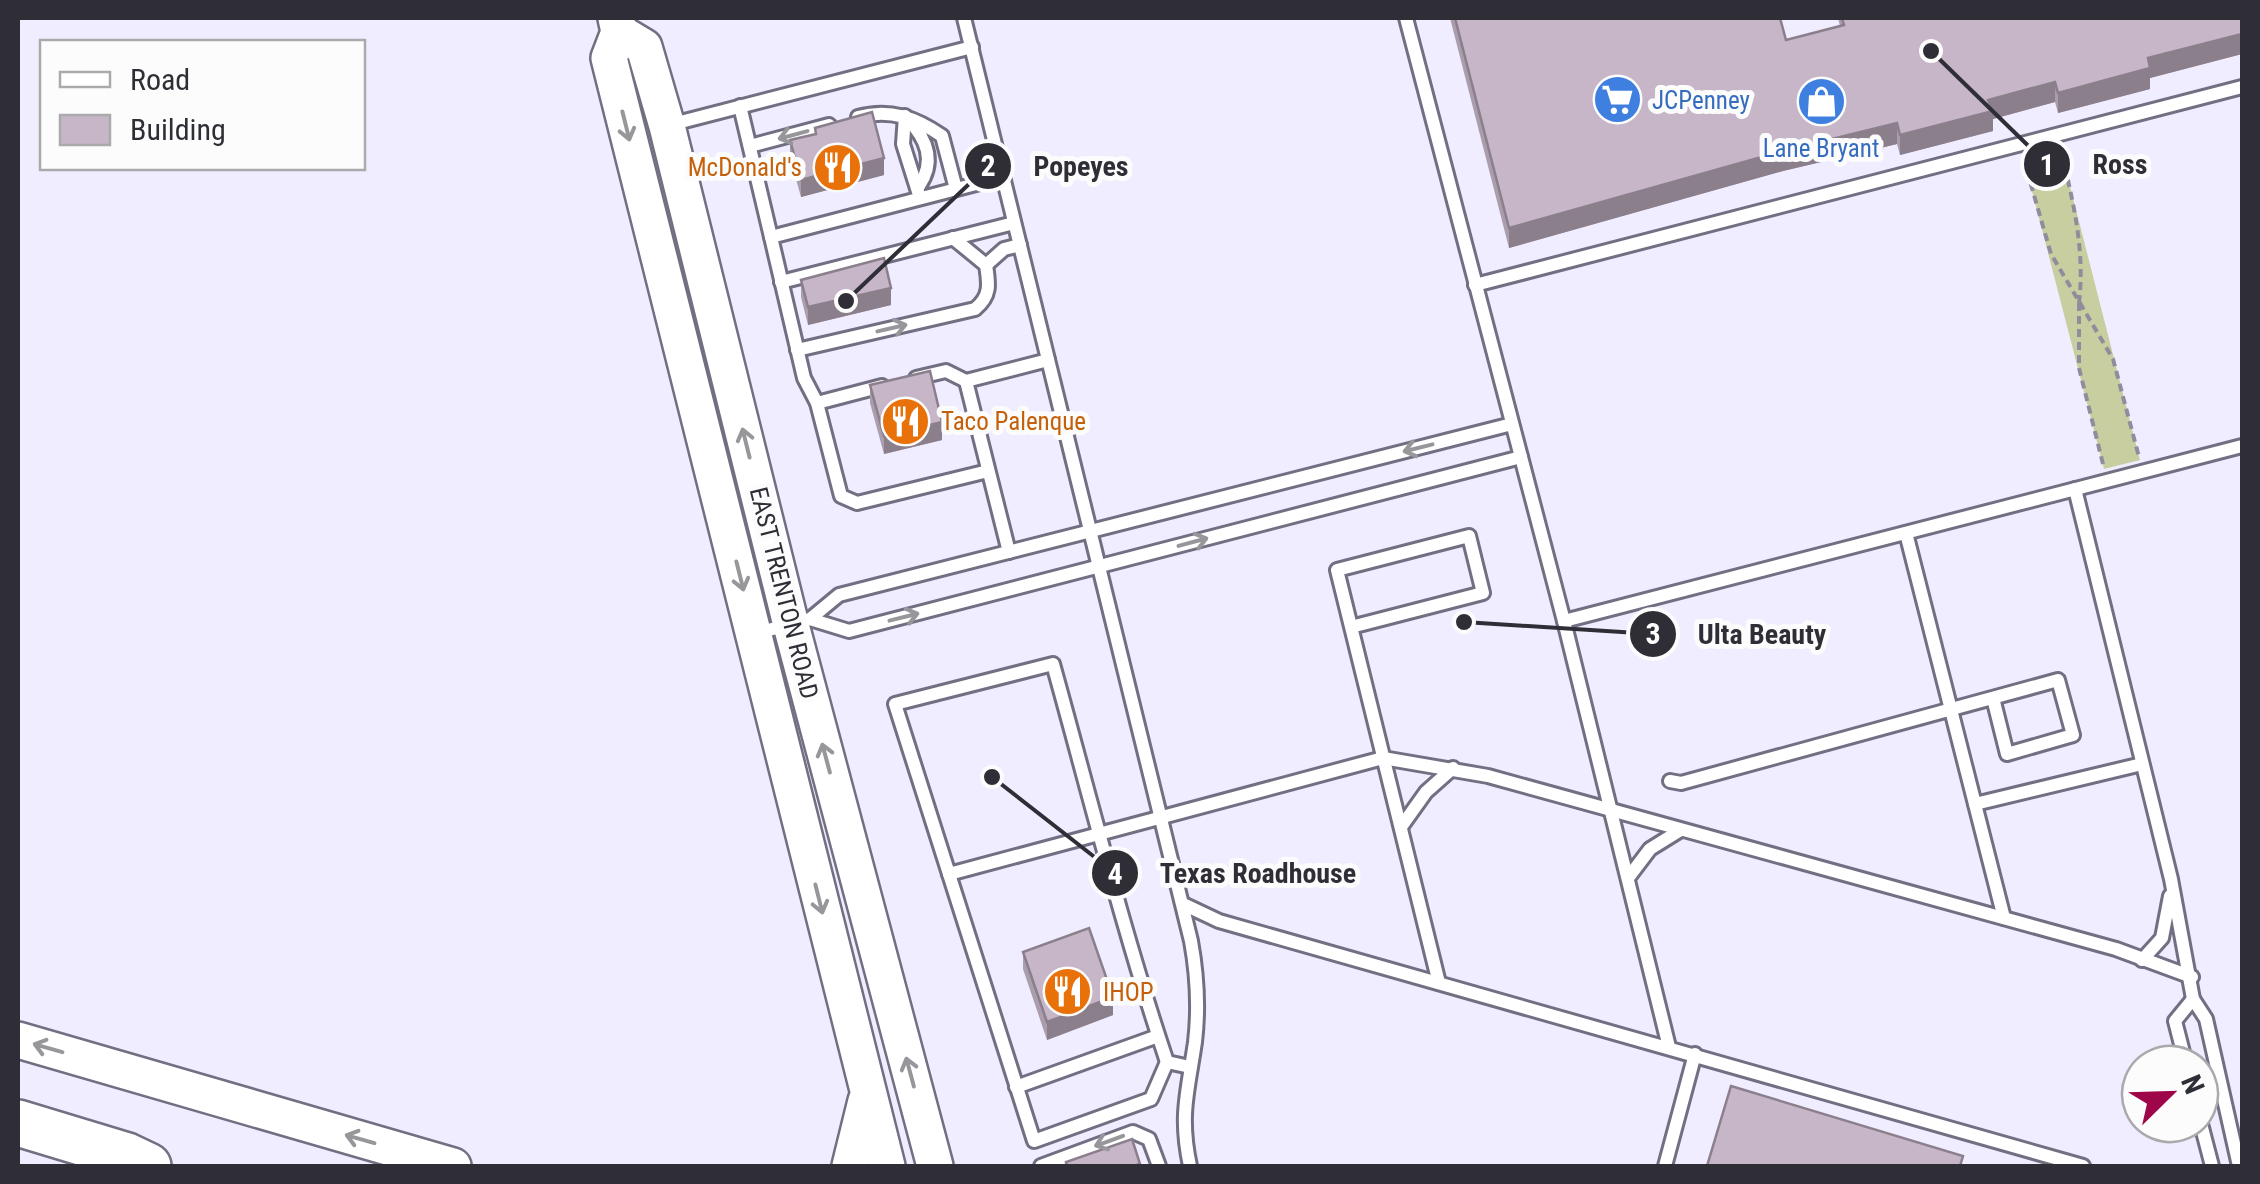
<svg xmlns="http://www.w3.org/2000/svg" width="2260" height="1184" viewBox="0 0 2260 1184" font-family="'Roboto Condensed',sans-serif">
<rect width="100%" height="100%" fill="#efedff"/>
<!-- green -->
<polygon fill="#c9cea0" points="2062,155 2140,460 2104,469 2025,164"/>
<g fill="none" stroke-linecap="round" stroke-linejoin="round">
<defs>
<g id="service">
<path d="M 964,18 L 1191,941 C 1197,974 1199,1008 1195,1042 C 1188,1091 1179,1115 1190,1166"/>
<polyline points="1406,18 1564,621 1669,1047"/>
<polyline points="740,106 771,237"/>
<polyline points="905,116 903,144 920,198"/>
<path d="M 858,117 C 890,108 916,118 942,136 L 956,189"/>
<path d="M 907,118 C 927,139 936,161 919,186"/>
<polyline points="669,125 972,47"/>
<polyline points="750,146 829,125"/>
<polyline points="986,265 1004,249 1020,245"/>
<polyline points="781,282 1014,223"/>
<polyline points="1475,285 2242,87"/>
<path d="M 797,350 L 975,309 C 991,296 989,284 986,265 L 953,238"/>
<polyline points="916,378 946,371 966,381"/>
<polyline points="817,403 882,386"/>
<polyline points="988,471 857,503 841,496 817,403 804,378 771,237 1003,177"/>
<polyline points="2075,489 2171,879 2193,999 2206,1019 2239,1166"/>
<polyline points="1906,533 2004,918"/>
<polyline points="1009,552 966,381 1048,360"/>
<polyline points="810,619 849,631 1521,457"/>
<polyline points="1564,621 2242,446"/>
<path d="M 1351,627 L 1483,593 L 1469,536 L 1337,570 C 1371,707 1405,845 1439,983"/>
<polyline points="757,633 810,619 839,595 1512,424"/>
<polyline points="1670,781 1681,783 2058,680 2073,735 2007,754 1993,698"/>
<polyline points="1975,804 2142,764"/>
<polyline points="1401,827 1426,792 1453,768"/>
<polyline points="949,874 1034,1141 1151,1099 1167,1062"/>
<polyline points="1628,878 1650,849 1679,831"/>
<polyline points="1183,904 1219,921 2083,1166"/>
<polyline points="2142,960 2162,938 2170,896"/>
<polyline points="2186,1064 2175,1021 2193,999"/>
<path d="M 1190,1067 L 1167,1062 C 1123,931 1090,797 1053,664 L 895,704 L 949,874 L 1383,758 L 1488,776 L 2116,949 L 2192,977"/>
<polyline points="1016,1087 1158,1036"/>
<polyline points="2200,1120 2212,1166"/>
<polyline points="1041,1166 1133,1132 1149,1139 1159,1166"/>
<polyline points="1665,1166 1695,1054"/>
</g>
<g id="secondary">
<polyline points="616,18 619,32 609,58 887,1166"/>
<polyline points="619,32 644,47 667,126 791,625 935,1166"/>
<polyline points="18,1040 453,1166"/>
<polyline points="850,1166 866,1101"/>
</g>
<polyline id="motorway" points="18,1123 127,1156 148,1166"/>
</defs>
<!-- service casing -->
<use href="#service" stroke="#726f83" stroke-width="18"/>
<!-- secondary casing -->
<use href="#secondary" stroke="#726f83" stroke-width="40"/>
<!-- motorway casing -->
<use href="#motorway" stroke="#726f83" stroke-width="50"/>
<!-- path -->
<g stroke="#8f8d9b" stroke-width="4" stroke-dasharray="8 5" stroke-linecap="butt">
<path d="M 2079,303 C 2085,252 2074,205 2062,155 L 2025,164 L 2051,254 L 2113,359 L 2139,457"/>
<polyline points="2079,303 2079,368 2103,464"/>
</g>
<!-- service -->
<use href="#service" stroke="#fff" stroke-width="12"/>
<!-- secondary -->
<use href="#secondary" stroke="#fff" stroke-width="35"/>
<!-- motorway -->
<use href="#motorway" stroke="#fff" stroke-width="45"/>
</g>
<!-- wall -->
<g fill="#aa9dac">
<polygon points="1450,18 1780,18 1786,40 1840,26 1838,18 2242,18 2242,54 2150,78 2150,89 2058,113 2055,102 1993,119 1993,131 1900,155 1897,144 1783,171 1509,248"/>
<polygon points="815,128 884,175 801,197 790,158 790,140 815,135"/>
<polygon points="801,280 891,305 808,325 801,297"/>
<polygon points="870,385 942,440 884,454 870,403"/>
<polygon points="1023,952 1113,1015 1047,1040 1023,969"/>
</g>
<!-- shaded-wall -->
<g fill="#8b7f8c">
<polygon points="2242,34 2242,54 2150,78 2150,89 2058,113 2058,93 2148,58"/>
<polygon points="2055,82 2055,102 1993,119 1993,131 1900,155 1900,135 1988,100"/>
<polygon points="1897,123 1897,144 1783,171 1509,248 1509,228 1783,151"/>
<polygon points="884,158 884,175 801,197 801,180"/>
<polygon points="891,288 891,305 808,325 808,307"/>
<polygon points="942,422 942,440 884,454 884,436"/>
<polygon points="1113,997 1113,1015 1047,1040 1047,1022"/>
</g>
<!-- building -->
<g fill="#c6b6c8" stroke="#8b7f8c" stroke-width="2.5">
<polygon points="1455,18 1780,18 1786,40 1844,25 1842,18 2242,18 2242,34 2148,58 2150,68 2058,93 2055,82 1988,100 1993,111 1900,135 1897,123 1783,151 1509,228"/>
<polygon points="872,112 884,158 801,180 790,140 816,134 815,128"/>
<polygon points="884,258 891,288 808,307 801,280"/>
<polygon points="930,371 942,422 884,436 870,385"/>
<polygon points="1089,928 1113,997 1047,1022 1023,952"/>
<polygon points="1731,1086 1963,1156 1960,1166 1707,1166"/>
<polygon points="1132,1139 1140,1164 1133,1166 1067,1166 1066,1162"/>
</g>
<!-- one-way arrows -->
<defs><path id="oneway-shaft" d="M-6 0H5M1.5-3L5.5 0L1.5 3" fill="none" stroke-width="1.6" stroke-linecap="round" stroke-linejoin="round" transform="scale(2.5)"/></defs>
<g stroke="#97969b">
<use href="#oneway-shaft" transform="translate(626 126) rotate(76)"/>
<use href="#oneway-shaft" transform="translate(793 135) rotate(165)"/>
<use href="#oneway-shaft" transform="translate(892 328) rotate(-13)"/>
<use href="#oneway-shaft" transform="translate(746 443) rotate(-104)"/>
<use href="#oneway-shaft" transform="translate(1418 448) rotate(166)"/>
<use href="#oneway-shaft" transform="translate(1193 542) rotate(-15)"/>
<use href="#oneway-shaft" transform="translate(740 576) rotate(76)"/>
<use href="#oneway-shaft" transform="translate(904 617) rotate(-14)"/>
<use href="#oneway-shaft" transform="translate(826 758) rotate(-105)"/>
<use href="#oneway-shaft" transform="translate(819 899) rotate(76)"/>
<use href="#oneway-shaft" transform="translate(48 1048) rotate(-164)"/>
<use href="#oneway-shaft" transform="translate(910 1072) rotate(-105)"/>
<use href="#oneway-shaft" transform="translate(360 1139) rotate(-164)"/>
<use href="#oneway-shaft" transform="translate(1109 1141) rotate(160)"/>
</g>
<!-- icons -->
<defs>
<symbol id="supermarket-disc" viewBox="-11 -11 22 22"><circle r="9.5" fill="#3f7fe0" stroke="#fcfcfc"/><path d="M-6-5.5h2.5l.6 2H6L4.5 2H-2.5L-4.4-4H-6ZM-1.5 3.2a1.3 1.3 0 1 0 .1 0ZM3 3.2a1.3 1.3 0 1 0 .1 0Z" fill="#fff"/></symbol>
<symbol id="shop-disc" viewBox="-11 -11 22 22"><circle r="9.5" fill="#3f7fe0" stroke="#fcfcfc"/><path d="M-5-2.5h2.3a2.7 3.5 0 0 1 5.4 0H5L5.5 6h-11ZM-1.5-2.5h3a1.5 2.3 0 0 0-3 0Z" fill="#fff"/></symbol>
<symbol id="restaurant-disc" viewBox="-11 -11 22 22"><circle r="9.5" fill="#e8710a" stroke="#fcfcfc"/><path d="M-5-6h1v4h1v-4h1v4h1v-4h1v5L-1.5 .5V6h-2V.5L-5-1ZM5-6V6H3V1.5H1.5Q1.5-4 5-6Z" fill="#fff"/></symbol>
</defs>
<g fill-rule="evenodd">
<use href="#supermarket-disc" x="1590" y="72" width="55" height="55"/>
<use href="#shop-disc" x="1794" y="74" width="55" height="55"/>
<use href="#restaurant-disc" x="810" y="140" width="55" height="55"/>
<use href="#restaurant-disc" x="878" y="394" width="55" height="55"/>
<use href="#restaurant-disc" x="1040" y="964" width="55" height="55"/>
</g>
<g text-anchor="middle" dominant-baseline="central" stroke-width="10" stroke-linejoin="round" paint-order="stroke">
<!-- shop labels -->
<g font-size="25" fill="#366cbe" stroke="#fcfcfc" text-anchor="start">
<text x="1652" y="100">JCPenney</text>
<text x="1821" y="148" text-anchor="middle">Lane Bryant</text>
</g>
<!-- food labels -->
<g font-size="25" fill="#c56008" stroke="#fcfcfc" text-anchor="start">
<text x="802" y="167" text-anchor="end">McDonald's</text>
<text x="941" y="421">Taco Palenque</text>
<text x="1103" y="992">IHOP</text>
</g>
<!-- street labels -->
<g font-size="25" fill="#2f2e37" stroke="#fcfcfc">
<text transform="translate(784 593) rotate(76)">EAST TRENTON ROAD</text>
</g>
</g>
<!-- callouts -->
<path fill="none" stroke="#2f2e37" stroke-width="4" d="M1931 51L2047 164M846 301L988 166M1464 622L1653 634M992 777L1115 873"/>
<g fill="#2f2e37" stroke="#fcfcfc" stroke-width="4">
<circle cx="1931" cy="51" r="10"/>
<circle cx="846" cy="301" r="10"/>
<circle cx="1464" cy="622" r="10"/>
<circle cx="992" cy="777" r="10"/>
<circle cx="2047" cy="164" r="25"/>
<circle cx="988" cy="166" r="25"/>
<circle cx="1653" cy="634" r="25"/>
<circle cx="1115" cy="873" r="25"/>
</g>
<g font-size="30" text-anchor="middle" font-weight="bold" fill="#fff">
<text x="2047" y="175">1</text>
<text x="988" y="176">2</text>
<text x="1653" y="644">3</text>
<text x="1115" y="884">4</text>
</g>
<g font-size="28" text-anchor="middle" font-weight="bold" fill="#2f2e37" stroke="#fcfcfc" stroke-width="10" stroke-linejoin="round" paint-order="stroke">
<text x="2120" y="174">Ross</text>
<text x="1081" y="176">Popeyes</text>
<text x="1762" y="644">Ulta Beauty</text>
<text x="1258" y="883">Texas Roadhouse</text>
</g>
<!-- border -->
<rect width="2260" height="1184" fill="none" stroke="#2f2e37" stroke-width="40"/>
<!-- legend -->
<rect x="40" y="40" width="325" height="130" fill="#fcfcfc" stroke="#aaaaad" stroke-width="2.5"/>
<rect x="60" y="72" width="50" height="15" fill="#ffffff" stroke="#aaaaad" stroke-width="2.5"/>
<text x="130" y="90" font-size="30" fill="#2f2e37">Road</text>
<rect x="60" y="115" width="50" height="30" fill="#c6b6c8" stroke="#aaaaad" stroke-width="2.5"/>
<text x="130" y="140" font-size="30" fill="#2f2e37">Building</text>
<!-- north arrow -->
<g transform="translate(2170 1094) rotate(67)"><circle r="48" fill="#fcfcfc" stroke="#aaaaad" stroke-width="2.5"/>
<path d="M0-8L18 38L0 25L-18 38Z" fill="#9f0549"/>
<text y="-15" font-size="28" font-weight="bold" text-anchor="middle" fill="#2f2e37">N</text>
</g>
</svg>
